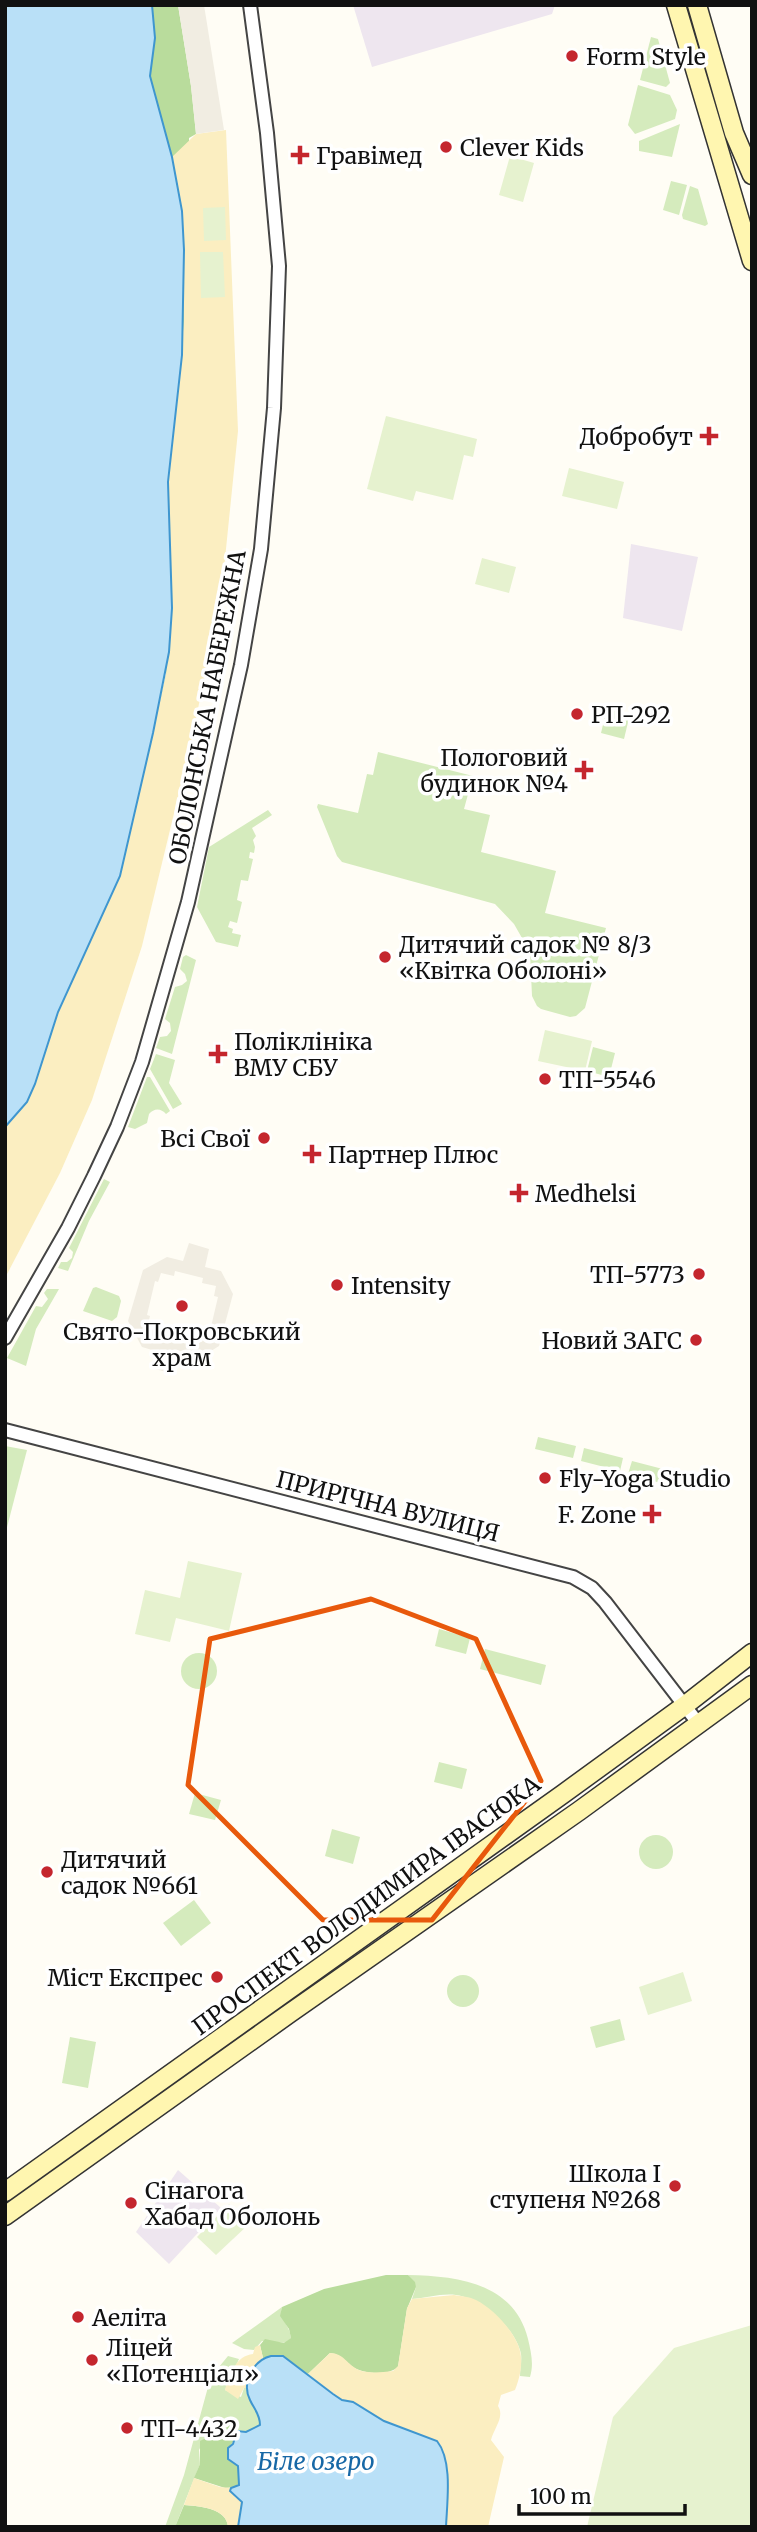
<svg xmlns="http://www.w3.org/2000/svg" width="757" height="2532" viewBox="0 0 757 2532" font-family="Merriweather,serif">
<rect width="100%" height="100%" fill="#fffdf5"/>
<!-- industrial -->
<g fill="#eee6ef">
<polygon points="353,5 555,5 552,14 372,67"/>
<polygon points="631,544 698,557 682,631 623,618"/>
<polygon points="178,2170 221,2208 169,2264 136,2232"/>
</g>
<!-- green -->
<g fill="#d5ebbd">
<polygon points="651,37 658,39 670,83 666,87 640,80"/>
<polygon points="638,85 670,95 677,110 675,119 635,134 628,125"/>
<polygon points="680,124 672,157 639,151 639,141"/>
<polygon points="671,181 687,185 679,215 663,210"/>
<polygon points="690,186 698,189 708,224 705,226 683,219 682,215"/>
<polygon points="607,708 630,714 624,739 601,733"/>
<polygon points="378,752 473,776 464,809 490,815 481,852 556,871 545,913 606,928 585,1008 576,1016 570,1017 541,1009 537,1006 532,996 530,952 514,924 495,904 342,862 337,856 317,807 318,804 358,813 367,774 373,775"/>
<polygon points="268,810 272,815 252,828 256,836 253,840 255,847 254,853 250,852 249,858 253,859 248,881 241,880 237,900 242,902 237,923 230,921 228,927 233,929 232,933 241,935 238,947 216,942 197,907 209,847"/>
<polygon points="186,955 196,960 172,1054 156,1048 160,1037 167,1036 171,1031 170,1023 165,1019 175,987 182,985 187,981 185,974 180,969 183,957"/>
<polygon points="593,1047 615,1053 609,1077 587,1071"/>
<polygon points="156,1054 175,1060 169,1083 182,1104 173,1109 150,1069"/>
<path d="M 147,1077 L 150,1077 L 170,1111 L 166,1114 C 161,1108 154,1108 149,1114 L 147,1123 L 135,1129 L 128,1127 Z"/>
<polygon points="104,1179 110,1182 89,1221 68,1271 58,1268 61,1262 67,1262 72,1258 73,1252 69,1248"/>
<polygon points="96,1287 119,1296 121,1301 117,1317 112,1321 83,1311 93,1288"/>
<polygon points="47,1289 59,1289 36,1329 26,1366 7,1358 36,1306 42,1307 48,1299 44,1293"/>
<polygon points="538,1437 576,1446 573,1458 535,1449"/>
<polygon points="5,1446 27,1450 5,1535"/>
<polygon points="584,1448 623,1458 620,1471 581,1461"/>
<polygon points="632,1461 682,1474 679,1488 628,1474"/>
<polygon points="439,1629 470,1638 466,1654 435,1646"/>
<polygon points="485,1649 546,1665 541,1685 480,1669"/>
<circle cx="199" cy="1671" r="18"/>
<polygon points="439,1762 467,1769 462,1789 434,1782"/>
<polygon points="195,1793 221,1800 215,1820 189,1814"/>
<polygon points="332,1829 360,1837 353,1864 325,1856"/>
<circle cx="656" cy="1852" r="17"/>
<polygon points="194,1900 211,1923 181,1946 163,1923"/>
<circle cx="463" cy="1991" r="16"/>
<polygon points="620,2019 625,2040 596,2048 590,2027"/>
<polygon points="70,2037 96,2042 88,2088 62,2083"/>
<path d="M 408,2275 C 458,2276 514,2283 528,2339 C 531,2352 534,2364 530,2377 L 520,2376 C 520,2369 522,2360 521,2354 C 516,2328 481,2298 456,2295 C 442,2293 426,2298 412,2299 L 416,2287 Z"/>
<path d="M 282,2307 C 279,2320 290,2325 291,2338 L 287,2343 L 262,2341 L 254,2350 L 244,2349 L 232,2343 Z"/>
<path d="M 228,2356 L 239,2359 L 225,2390 L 241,2397 L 244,2388 L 247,2388 C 248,2402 260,2411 260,2425 L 246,2432 L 237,2431 L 234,2424 L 224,2420 C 216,2427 217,2437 205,2438 L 199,2450 L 200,2464 L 175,2527 L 165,2527 L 184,2475 L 214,2365 L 219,2367 Z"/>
</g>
<!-- forest -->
<g fill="#b9dc9c">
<polygon points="152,5 178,5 191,86 196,134 189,138 191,630 131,850 134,820 166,675 171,578 168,519 182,211 172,157 150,76 155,38"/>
<path d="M 386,2275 L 408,2275 L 415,2282 L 416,2287 L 407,2309 L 398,2367 C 389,2375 370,2374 359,2370 C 346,2365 345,2355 330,2353 L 308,2374 C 295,2365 279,2354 263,2358 L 260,2345 L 265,2339 L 284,2343 L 291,2338 L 289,2329 L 280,2316 L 282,2307 L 324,2289 Z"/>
<path d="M 227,2420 C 240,2426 237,2440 228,2448 L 228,2459 L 238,2466 L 239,2483 L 236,2487 L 225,2488 L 194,2478 L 200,2464 L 200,2441 L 216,2433 L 221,2422 Z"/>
<path d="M 184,2505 C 199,2506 227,2508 228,2527 L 175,2527 Z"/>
</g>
<!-- sand -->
<g fill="#fbeec1">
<polygon points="226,130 238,431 221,598 190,747 142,946 92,1100 60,1173 5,1278 5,1127 26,1102 35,1084 58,1012 120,876 166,675 172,608 168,482 184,321 182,211 172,157 196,134"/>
<path d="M 454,2295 C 461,2296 470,2297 476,2300 C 494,2309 520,2336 521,2357 C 522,2368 519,2380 515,2390 L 501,2395 L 498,2406 C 505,2417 494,2428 491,2440 L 504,2457 L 488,2527 L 446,2527 C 447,2502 453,2461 437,2441 L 384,2421 L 353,2402 L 342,2400 L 308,2374 L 330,2353 C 344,2353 347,2365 359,2370 C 369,2374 382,2372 393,2371 L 398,2366 L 407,2308 L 412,2299 Z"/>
<path d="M 260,2345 L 263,2358 L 252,2369 L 247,2388 L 244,2388 L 238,2399 L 225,2390 C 230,2373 236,2356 253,2354 L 255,2347 Z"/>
<path d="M 194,2478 L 220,2487 L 231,2488 L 235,2497 L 242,2502 L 238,2527 L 228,2527 C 227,2508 199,2506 184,2505 Z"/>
</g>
<!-- pitch -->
<g fill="#e6f2cf">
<polygon points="510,156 534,163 523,202 499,195"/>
<polygon points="225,207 226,240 204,241 203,208"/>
<polygon points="200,252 223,252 225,297 201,298"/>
<polygon points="386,416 477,439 473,457 464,455 453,500 416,491 413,501 367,489"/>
<polygon points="569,468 624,482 617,509 562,496"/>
<polygon points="482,558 516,567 509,593 475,584"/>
<polygon points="545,1030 592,1041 585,1071 538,1061"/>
<polygon points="188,1561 242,1573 229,1631 176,1618 170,1642 135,1634 145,1590 180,1598"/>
<polygon points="683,1972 692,2001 648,2015 639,1987"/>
<polygon points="229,2204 249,2224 216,2255 197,2237"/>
<polygon points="752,2325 752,2527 587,2527 613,2417 674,2348"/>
</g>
<!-- plaza -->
<g fill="#f1ede2" fill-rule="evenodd">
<polygon points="178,5 204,5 224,130 196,134 191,86"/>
<path d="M 189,1243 L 209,1249 L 205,1267 L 221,1271 L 233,1294 L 219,1346 L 195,1361 L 179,1357 L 174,1374 L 155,1369 L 159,1352 L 142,1347 L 128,1321 L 143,1270 L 167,1257 L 183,1261 ZM 175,1271 L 203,1278 L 202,1283 L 216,1286 L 214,1296 L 218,1297 L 210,1331 L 205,1331 L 202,1342 L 189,1338 L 187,1343 L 160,1336 L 160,1331 L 147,1328 L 150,1316 L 147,1315 L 155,1281 L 158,1282 L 161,1273 L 174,1276 Z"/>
</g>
<!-- water -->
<g fill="#b9e0f7" stroke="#3f96cf" stroke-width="2">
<polygon points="5,5 152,5 155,38 150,76 172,157 182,211 184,250 182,355 168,482 172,608 169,652 153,733 120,876 58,1012 35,1084 27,1102 5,1127"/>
<path d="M 271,2356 L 283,2356 L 333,2394 L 342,2400 L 353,2402 L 384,2421 L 437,2441 C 453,2461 447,2502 446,2527 L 238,2527 L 242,2502 L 230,2491 L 231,2488 L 239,2485 L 238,2466 L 228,2459 L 228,2448 L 233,2444 L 237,2431 L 246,2432 L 260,2425 C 260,2414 254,2409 250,2400 C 241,2382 254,2360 271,2356 Z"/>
</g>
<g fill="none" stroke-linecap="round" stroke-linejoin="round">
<defs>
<g id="street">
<polyline points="5,1338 68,1228 94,1176 117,1127 142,1062 188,902 241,665 261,549 274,408 279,266 267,133 250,5"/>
<polyline points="5,1430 573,1577 592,1588 605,1602 698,1723"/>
</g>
<g id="secondary">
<polyline points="676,5 752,261"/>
<polyline points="697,5 734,133 752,175"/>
<polyline points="5,2192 563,1794 684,1706 752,1653"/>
<polyline points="5,2216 290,2013 579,1811 752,1685"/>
</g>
</defs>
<!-- street casing -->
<use href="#street" stroke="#444" stroke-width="16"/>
<!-- secondary casing -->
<use href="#secondary" stroke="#333" stroke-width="21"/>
<!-- street -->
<use href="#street" stroke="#fff" stroke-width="12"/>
<!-- secondary -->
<use href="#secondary" stroke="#fff6b0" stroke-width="18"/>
</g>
<!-- marked area -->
<path fill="none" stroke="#e8590c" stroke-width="5" stroke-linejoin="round" d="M 371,1599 L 476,1639 L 541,1781 L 432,1920 L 323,1920 L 188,1785 L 210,1639 Z"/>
<!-- markers -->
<g fill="#c4262e" stroke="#fff" stroke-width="2.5">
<circle cx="572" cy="56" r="7"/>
<circle cx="446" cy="147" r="7"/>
<path d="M296.5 144.5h7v7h7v7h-7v7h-7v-7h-7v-7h7z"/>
<path d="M705.5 425.5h7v7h7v7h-7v7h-7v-7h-7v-7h7z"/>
<circle cx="577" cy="714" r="7"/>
<path d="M580.5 759.5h7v7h7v7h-7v7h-7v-7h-7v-7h7z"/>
<circle cx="385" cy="957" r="7"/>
<path d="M214.5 1043.5h7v7h7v7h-7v7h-7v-7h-7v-7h7z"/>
<circle cx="545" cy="1079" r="7"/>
<circle cx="264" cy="1138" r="7"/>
<path d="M308.5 1143.5h7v7h7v7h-7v7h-7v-7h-7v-7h7z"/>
<path d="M515.5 1182.5h7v7h7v7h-7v7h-7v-7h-7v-7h7z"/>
<circle cx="699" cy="1274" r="7"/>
<circle cx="337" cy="1285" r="7"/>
<circle cx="182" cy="1306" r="7"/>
<circle cx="696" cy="1340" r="7"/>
<circle cx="545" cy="1478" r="7"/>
<path d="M648.5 1503.5h7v7h7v7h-7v7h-7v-7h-7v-7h7z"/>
<circle cx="47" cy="1872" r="7"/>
<circle cx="217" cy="1977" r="7"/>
<circle cx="675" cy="2186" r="7"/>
<circle cx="131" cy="2203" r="7"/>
<circle cx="78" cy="2317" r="7"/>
<circle cx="92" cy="2360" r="7"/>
<circle cx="127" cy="2428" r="7"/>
</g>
<g text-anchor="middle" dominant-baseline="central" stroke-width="7" stroke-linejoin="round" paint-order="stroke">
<!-- poi labels -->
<g font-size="23" fill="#111" stroke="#fff" text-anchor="start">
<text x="586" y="56">Form Style</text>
<text x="460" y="147">Clever Kids</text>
<text x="316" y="155">Гравімед</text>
<text x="693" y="436" text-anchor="end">Добробут</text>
<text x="591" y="714">РП-292</text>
<text x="568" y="757" text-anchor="end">Пологовий<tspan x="568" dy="26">будинок №4</tspan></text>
<text x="399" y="944">Дитячий садок № 8/3<tspan x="399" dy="26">«Квітка Оболоні»</tspan></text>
<text x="234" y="1041">Поліклініка<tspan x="234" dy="26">ВМУ СБУ</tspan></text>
<text x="559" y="1079">ТП-5546</text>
<text x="250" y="1138" text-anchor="end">Всі Свої</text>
<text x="328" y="1154">Партнер Плюс</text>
<text x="535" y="1193">Medhelsi</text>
<text x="685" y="1274" text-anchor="end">ТП-5773</text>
<text x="351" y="1285">Intensity</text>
<text x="182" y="1331" text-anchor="middle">Свято-Покровський<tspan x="182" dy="26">храм</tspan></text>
<text x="682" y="1340" text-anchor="end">Новий ЗАГС</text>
<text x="559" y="1478">Fly-Yoga Studio</text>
<text x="636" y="1514" text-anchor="end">F. Zone</text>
<text x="61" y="1859">Дитячий<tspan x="61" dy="26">садок №661</tspan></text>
<text x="203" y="1977" text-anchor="end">Міст Експрес</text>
<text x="661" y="2173" text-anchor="end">Школа І<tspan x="661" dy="26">ступеня №268</tspan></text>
<text x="145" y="2190">Сінагога<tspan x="145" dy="26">Хабад Оболонь</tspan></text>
<text x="92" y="2317">Аеліта</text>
<text x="106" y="2347">Ліцей<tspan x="106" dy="26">«Потенціал»</tspan></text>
<text x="141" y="2428">ТП-4432</text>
</g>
<!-- street labels -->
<g font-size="23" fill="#111" stroke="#fff">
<text transform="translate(207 707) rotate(-79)">ОБОЛОНСЬКА НАБЕРЕЖНА</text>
<text transform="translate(388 1506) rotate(14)">ПРИРІЧНА ВУЛИЦЯ</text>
<text transform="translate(366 1905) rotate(-36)">ПРОСПЕКТ ВОЛОДИМИРА ІВАСЮКА</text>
</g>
<!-- water labels -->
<g font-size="24" font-style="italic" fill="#1768a6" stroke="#fff">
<text x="316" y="2461">Біле озеро</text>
</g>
</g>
<!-- border -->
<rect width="757" height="2532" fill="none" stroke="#111111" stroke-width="14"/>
<!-- scale -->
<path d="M519 2504v10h166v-10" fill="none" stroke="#111111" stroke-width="3.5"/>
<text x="530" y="2504" font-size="21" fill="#111111" stroke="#ffffff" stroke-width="5" paint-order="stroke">100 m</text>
</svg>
